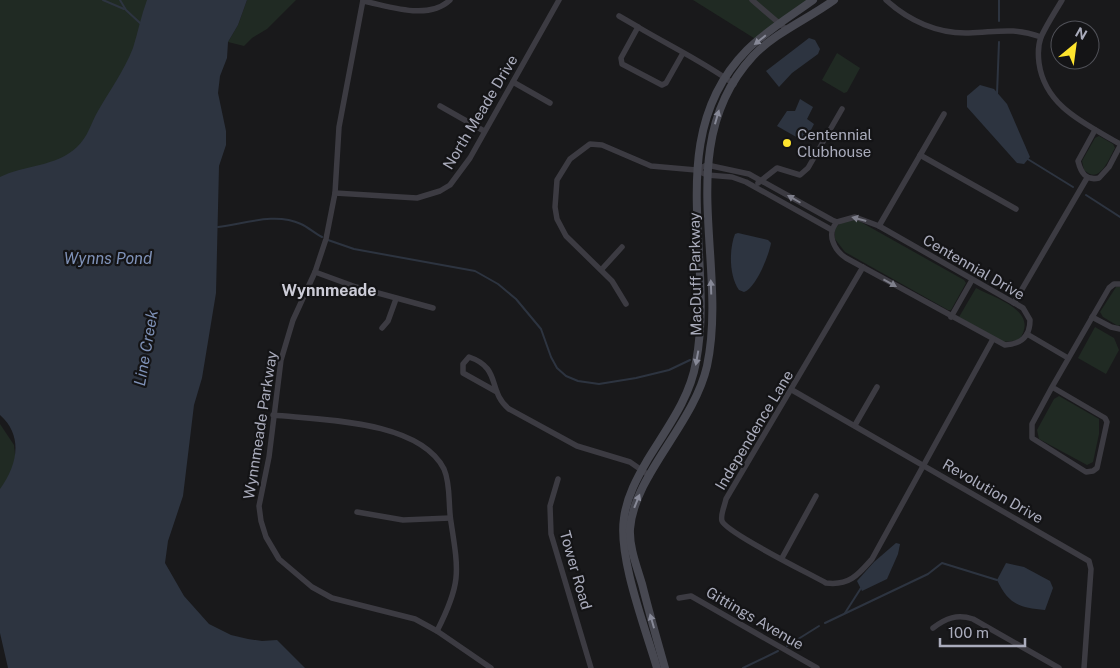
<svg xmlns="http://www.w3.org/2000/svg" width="1120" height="668" viewBox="0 0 1120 668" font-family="'Public Sans',sans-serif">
<rect width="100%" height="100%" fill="#19191b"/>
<!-- green -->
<g fill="#202a23">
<polygon points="0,0 199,0 0,381"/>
<polygon points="247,0 296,0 267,29 252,38 244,46 228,42 238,25"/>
<polygon points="693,0 811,0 757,40"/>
<polygon points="837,53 860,68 847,92 844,93 822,80"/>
<path d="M 1099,136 L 1113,144 L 1115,148 C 1108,160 1100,185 1084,170 L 1082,161 L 1095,138 Z"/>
<polygon points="853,220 859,221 964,280 966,283 951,310 948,310 845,252 835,239 835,228 843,221"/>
<polygon points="1116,287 1120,287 1120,325 1118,326 1103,317 1100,312"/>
<path d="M 976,288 C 997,299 1040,311 1019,340 L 1003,342 L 959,317 Z"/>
<polygon points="1095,327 1114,338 1119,350 1106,374 1078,358"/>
<polygon points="1059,396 1099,419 1099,434 1093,462 1087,465 1039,439 1037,430 1054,399"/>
<polygon points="0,424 14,445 19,490 0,506"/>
</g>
<!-- water -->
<g fill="#2d3440">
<path d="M 147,0 L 247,0 L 238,25 L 228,42 L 227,58 L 220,76 L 218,93 L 226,131 L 226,145 L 219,166 L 216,293 L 202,378 L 194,405 L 183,496 L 168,541 L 165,563 L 184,596 L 209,624 L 231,635 L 248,639 L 262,641 L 277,640 L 305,668 L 8,668 L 0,633 L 0,489 C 17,466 24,436 0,415 L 0,177 C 24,165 56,167 77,147 C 88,137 91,123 98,111 C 110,90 124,71 133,48 C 138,32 141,16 147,0 Z"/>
<polygon points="809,38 815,40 820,49 818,54 792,73 779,87 766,71"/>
<polygon points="980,85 994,89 1007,104 1030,157 1024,164 1017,163 967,107 967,96"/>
<polygon points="800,99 813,107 807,119 814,124 805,142 777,126 787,111 795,111"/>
<path d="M 738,233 L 768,240 L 771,243 C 769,255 756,288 744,292 L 739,290 C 729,276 729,249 735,234 Z"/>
<polygon points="896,543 900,544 898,554 887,579 862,591 857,581 874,562"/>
<path d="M 1006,563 L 1024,567 L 1050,581 L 1053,588 L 1045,610 C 1019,607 1009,605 997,580 Z"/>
</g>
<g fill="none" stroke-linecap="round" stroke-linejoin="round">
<!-- stream -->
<g stroke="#2d3440" stroke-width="2">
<polyline points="103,0 124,9"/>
<polyline points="120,0 126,10 140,23"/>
<polyline points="999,21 999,0"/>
<polyline points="997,94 999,42"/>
<polyline points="1026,158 1073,187"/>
<polyline points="1086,195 1120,217"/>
<path d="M 218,227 C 244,224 275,212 301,224 C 308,227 314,233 322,237"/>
<polyline points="328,240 354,249 475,271 498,284 516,299 541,329 551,357 557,368 566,376 578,381 599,384 636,378 669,370 690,360"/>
<polyline points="845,613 861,588"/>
<polyline points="825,623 928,574 942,563 997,580"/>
<polyline points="787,646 819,626"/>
<polyline points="743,668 778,651"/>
</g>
<!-- street -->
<g stroke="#3c3b42" stroke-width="5.5">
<polyline points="363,0 339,127 335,193 326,239 315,272 293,320 281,360 269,457 259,506 261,521 266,537 279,559 312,587 332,598 415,619 437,631 491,668"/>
<polyline points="752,0 787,30"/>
<path d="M 886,0 C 909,21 938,34 969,33 C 998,32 1013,27 1041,37"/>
<path d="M 1062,0 C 1055,12 1047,24 1041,37 C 1038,45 1038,55 1039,63 C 1045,107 1086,124 1120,144"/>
<path d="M 363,1 C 389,6 428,21 450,0"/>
<polyline points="619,16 638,27"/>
<path d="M 683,53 L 666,83 L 662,85 L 622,64 L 621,58 L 638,27 C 670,46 704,62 734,84"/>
<polyline points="513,82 550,103"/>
<polyline points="440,106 484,131"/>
<path d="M 1095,130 L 1078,161 C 1081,173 1086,181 1099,178 L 1109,167 L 1120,146"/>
<polyline points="920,155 1016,209"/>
<path d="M 696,170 L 707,165 L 749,174 L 832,220 L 837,222 L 855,217 L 879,226 L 1023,308 L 1030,320 C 1030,337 1021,344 1005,345 L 846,258 C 834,250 826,234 837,222"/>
<polyline points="758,183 777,168 800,175 808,168 842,109"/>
<polyline points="335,193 417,198 440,191 450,185 470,158 559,0"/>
<polyline points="879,226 944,114"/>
<path d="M 863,267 L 726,499 C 725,505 720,515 722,521 C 727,533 810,574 826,583 C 849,586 858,575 872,559 L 993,339"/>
<polyline points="602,269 622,247"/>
<polyline points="315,272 356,287 433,308"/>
<polyline points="1014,303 1087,178"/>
<polyline points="626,304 612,281 566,236 557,219 555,207 557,180 570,159 590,144 602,145 651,166 696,170 707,175 732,177 746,182 832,230"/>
<polyline points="951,317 972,280"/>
<polyline points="1092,317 1111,327 1120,329"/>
<polyline points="382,328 388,321 396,299"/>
<polyline points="1027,334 1068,358"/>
<polyline points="1052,387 1032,424 1032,438 1086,472 1093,471 1097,468 1107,422 1105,418 1052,387 1109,288 1114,284 1120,284"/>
<polyline points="792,390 1089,561 1091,569 1084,668"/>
<path d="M 497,392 L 463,373 L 463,364 L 469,357 C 502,368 487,391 509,409 L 577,446 L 630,462 L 650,476"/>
<path d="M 273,415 C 321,420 419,420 444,469 C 451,485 448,505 451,522 C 459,573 461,584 437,631"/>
<polyline points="855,425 877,387"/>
<polyline points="558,479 550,506 551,534 591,668"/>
<polyline points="357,512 403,520 450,518"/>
<polyline points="782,558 816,496"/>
<polyline points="679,598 691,596 817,668"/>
<path d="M 933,628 C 946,618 957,614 973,619 L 1059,668"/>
</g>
<!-- secondary -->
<g stroke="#474851" stroke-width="8">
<path d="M 657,668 C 645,627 618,558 624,518 C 627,496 637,478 648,459 C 667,428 690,398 696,362 C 716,257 661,137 747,50 C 766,31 791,16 813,0"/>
<path d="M 665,668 C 657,640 649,612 642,584 C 637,567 629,547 630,529 C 634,475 694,424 707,366 C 729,262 671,145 753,56 C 776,32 808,19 834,0"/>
</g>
</g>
<!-- one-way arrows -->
<defs><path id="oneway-solid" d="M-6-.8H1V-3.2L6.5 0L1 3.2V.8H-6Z" transform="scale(1.25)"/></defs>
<g fill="#878997">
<use href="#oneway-solid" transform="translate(760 40) rotate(141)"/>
<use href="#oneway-solid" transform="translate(717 117) rotate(-74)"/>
<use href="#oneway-solid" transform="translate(711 287) rotate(-92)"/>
<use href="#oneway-solid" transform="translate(697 358) rotate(100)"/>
<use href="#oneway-solid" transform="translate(637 501) rotate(-68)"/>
<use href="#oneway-solid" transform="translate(652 621) rotate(-106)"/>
</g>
<g fill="#7e7f8b">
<use href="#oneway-solid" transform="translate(794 199) rotate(-150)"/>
<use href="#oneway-solid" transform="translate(859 219) rotate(-165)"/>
<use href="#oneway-solid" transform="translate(890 283) rotate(29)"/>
</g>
<!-- markers -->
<circle fill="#fee42e" stroke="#141416" stroke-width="2" cx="787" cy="143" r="5"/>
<g text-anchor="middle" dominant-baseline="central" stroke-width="4.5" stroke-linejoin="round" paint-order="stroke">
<!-- street labels -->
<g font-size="15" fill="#aaacbc" stroke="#141416">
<text transform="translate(480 112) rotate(-59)">North Meade Drive</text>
<text transform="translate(974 267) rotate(30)">Centennial Drive</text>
<text transform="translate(695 274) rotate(-91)">MacDuff Parkway</text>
<text transform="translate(260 425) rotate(-81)">Wynnmeade Parkway</text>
<text transform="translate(754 430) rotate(-59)">Independence Lane</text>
<text transform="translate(993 491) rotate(30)">Revolution Drive</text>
<text transform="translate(576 570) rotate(74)">Tower Road</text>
<text transform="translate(755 618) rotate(30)">Gittings Avenue</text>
</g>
<!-- poi labels -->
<g font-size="15" fill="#aaacbc" stroke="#141416" text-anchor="start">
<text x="797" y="134">Centennial<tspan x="797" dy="17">Clubhouse</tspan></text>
</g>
<!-- water labels -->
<g font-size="16" font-style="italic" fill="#7f92b8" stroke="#141416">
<text x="108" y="258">Wynns Pond</text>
<text transform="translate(146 348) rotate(-80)">Line Creek</text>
</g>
<!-- neighbourhood labels -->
<g font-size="16" font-weight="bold" fill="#ccccd7" stroke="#141416">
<text x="329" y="290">Wynnmeade</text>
</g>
</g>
<!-- north arrow -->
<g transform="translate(1075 45) rotate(29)"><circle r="24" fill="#141416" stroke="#505158"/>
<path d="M0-4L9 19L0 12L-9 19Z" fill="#fee42e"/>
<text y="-8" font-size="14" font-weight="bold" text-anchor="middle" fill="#aaacbc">N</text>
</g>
<!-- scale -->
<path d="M940 638v8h85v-8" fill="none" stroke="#aaacbc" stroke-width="2.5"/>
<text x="948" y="638" font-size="15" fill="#aaacbc" stroke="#141416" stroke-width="4" paint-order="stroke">100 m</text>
</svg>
